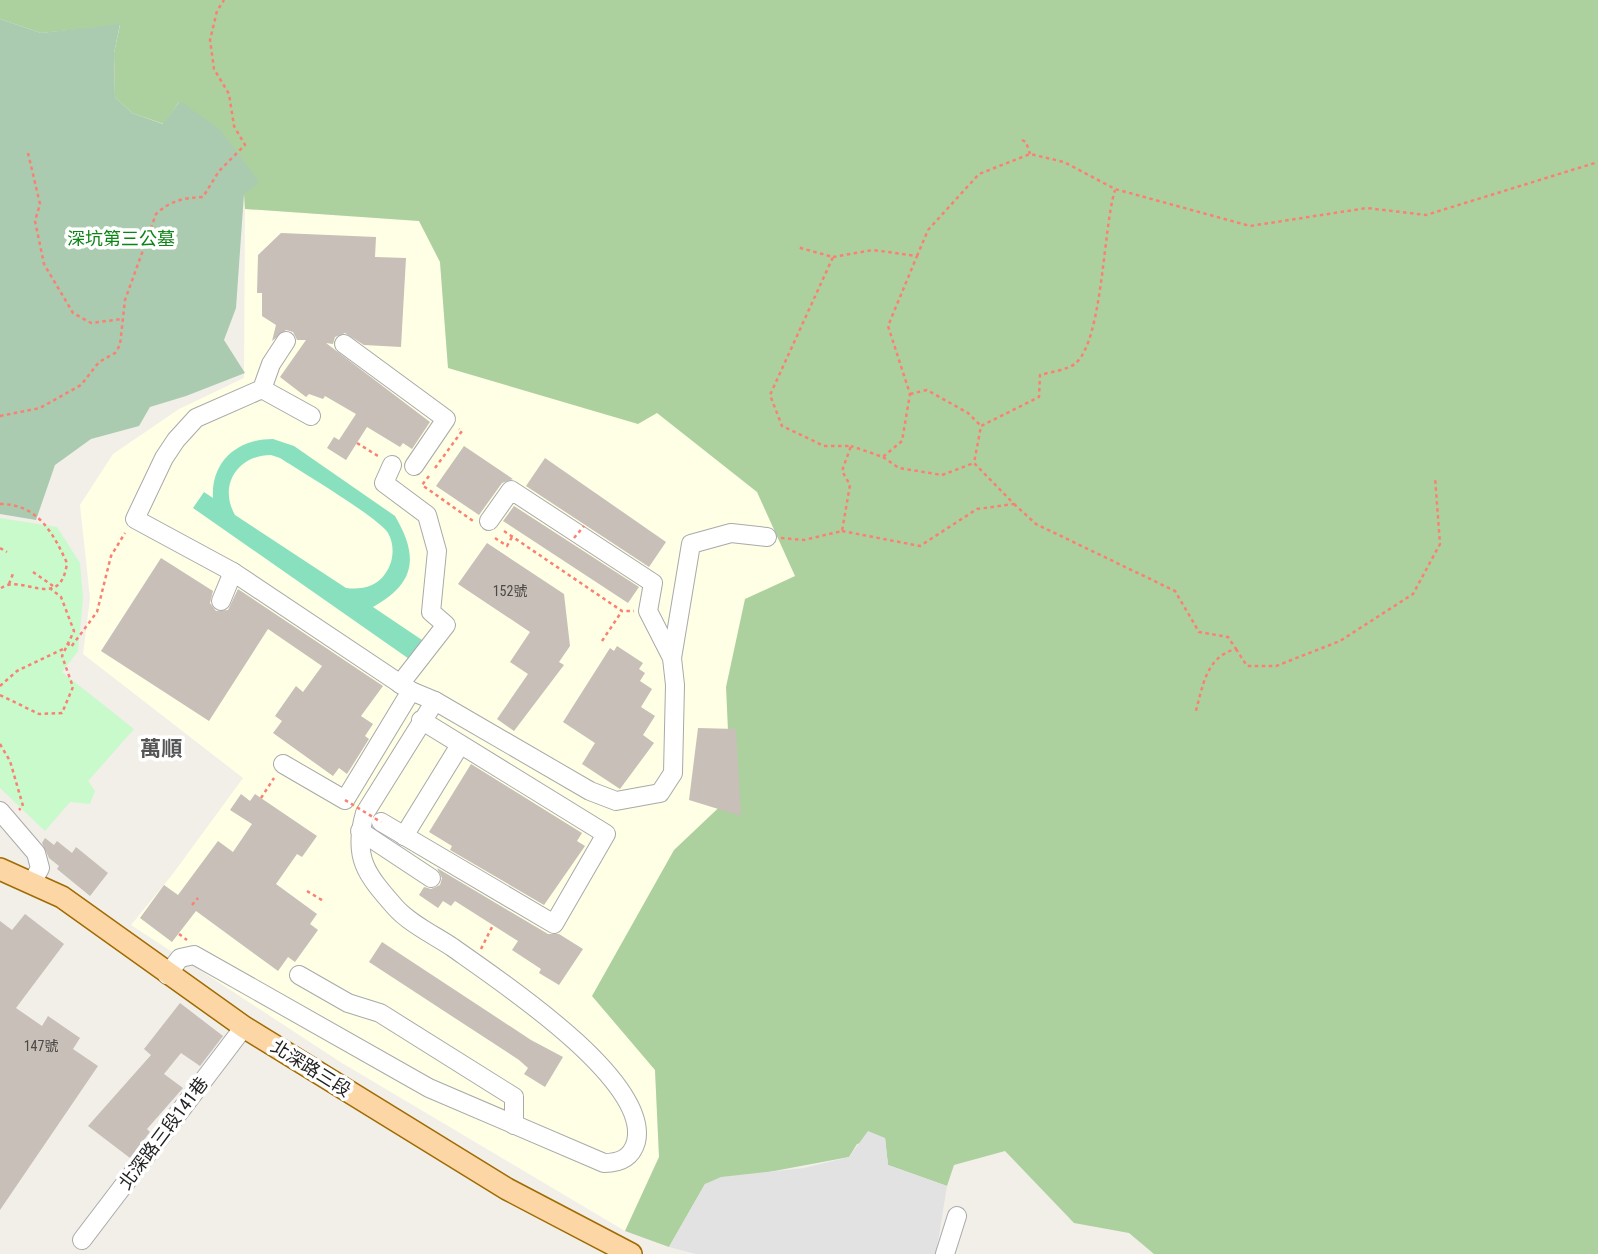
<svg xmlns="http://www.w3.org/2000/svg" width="1598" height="1254" viewBox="0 0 1598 1254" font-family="'Roboto Condensed','Noto Sans TC',sans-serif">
<rect width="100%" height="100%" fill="#f2efe9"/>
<!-- education -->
<polygon fill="#ffffe5" points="245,209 419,221 440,262 448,368 980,211 732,796 592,996 655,1070 659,1157 625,1231 342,1063 131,925 172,875 243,778 83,654 90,598 80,505 113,454 179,409 244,378"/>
<!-- forest -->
<polygon fill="#add19e" points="0,0 1598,0 1598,1254 1154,1254 1129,1233 1074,1223 1005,1151 954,1165 947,1186 888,1165 885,1138 857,1144 849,1157 705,1184 669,1247 625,1231 659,1157 655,1070 592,996 674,850 731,796 726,687 745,599 795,576 757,492 657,413 638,424 448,368 440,262 419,221 245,209 244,194 179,102 164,124 132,113 115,97 114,53 120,25 41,33 0,19"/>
<!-- cemetery -->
<polygon fill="#aacbaf" points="0,19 41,33 120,24 114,53 115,97 132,113 163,124 180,101 221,130 259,182 244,194 236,308 224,340 245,373 186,396 150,407 139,426 91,439 55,465 36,520 0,514"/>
<!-- park -->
<polygon fill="#c8facc" points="0,518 57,527 80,563 83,598 78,651 62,672 134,729 88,781 95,791 90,804 70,802 45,831 0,788"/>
<!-- pitch -->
<path fill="#88e0be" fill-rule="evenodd" d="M 273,439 L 294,446 L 395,516 C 418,555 417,583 373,607 L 425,642 L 412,661 L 193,508 L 204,492 L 213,498 C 211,461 238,439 273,439 ZM 271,455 L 280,458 C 300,471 379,518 388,533 C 395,545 394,562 385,574 C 376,587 361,590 346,588 L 235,515 C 218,485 238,455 271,455 Z"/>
<!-- parking -->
<polygon fill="#e2e2e2" points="868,1131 885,1138 888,1165 947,1186 936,1254 696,1254 669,1247 705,1184 721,1177 804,1168 849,1157"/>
<!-- building -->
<g fill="#c7bfb8">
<polygon points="281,233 376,237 375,257 406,258 401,347 364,345 345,333 335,337 333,344 326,343 430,422 412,449 403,443 400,447 367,427 346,460 327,448 334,437 339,440 356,414 325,396 323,399 309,394 306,397 280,377 306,340 297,340 293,332 286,330 272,341 276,325 262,316 262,293 257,293 258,255"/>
<polygon points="464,446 513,479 502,483 479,515 436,486"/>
<polygon points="545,458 666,542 649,567 526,486"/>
<polygon points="514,506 639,587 628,603 503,521"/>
<polygon points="487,543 564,594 570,646 559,662 564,665 514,731 497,719 528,674 510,662 530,632 458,584"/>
<polygon points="161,558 213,591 210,603 216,611 228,610 238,589 383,686 361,716 373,724 365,736 369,739 347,774 339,768 333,776 273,733 282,721 275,716 296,686 303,692 322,666 268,629 209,721 101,651"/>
<polygon points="617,646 643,663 639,669 645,673 640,681 652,689 641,707 655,716 643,735 654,743 620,789 582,764 595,743 563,722 610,648 614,651"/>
<polygon points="698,728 736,729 741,816 689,800"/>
<polygon points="471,764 582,833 577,841 585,846 544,905 450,850 452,846 429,832"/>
<polygon points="241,794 250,801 255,794 317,836 302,857 297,854 276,884 317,914 310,924 318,930 295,962 288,957 278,971 196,911 172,942 140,918 164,885 178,895 218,841 233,852 252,824 230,810"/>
<polygon points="45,838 54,845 57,841 72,853 76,847 108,873 90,896 57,869 59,866 49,858 42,843"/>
<polygon points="437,868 548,934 559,934 583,949 559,985 539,973 541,969 512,950 518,941 455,901 451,906 443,901 438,908 419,895 424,887 431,889 440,885 442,878"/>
<polygon points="25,914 64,944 16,1008 42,1026 48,1016 80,1038 73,1049 98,1066 0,1210 0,921 12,930"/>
<polygon points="382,942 531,1040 563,1057 545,1087 524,1074 528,1068 519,1060 369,962"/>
<polygon points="180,1003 223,1036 200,1066 181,1053 164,1074 183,1088 147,1129 150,1132 130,1158 88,1126 151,1055 144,1049"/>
</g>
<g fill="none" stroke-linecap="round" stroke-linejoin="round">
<defs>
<g id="minor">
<polyline points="286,341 271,364 262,389 196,418 176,440 164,458 135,519 233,572 411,691 435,701"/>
<polyline points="344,344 446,419 414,466"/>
<polyline points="262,389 311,416"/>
<polyline points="392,465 384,483 427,515 437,551 431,612 446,625 400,684"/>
<polyline points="221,601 233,572"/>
<polyline points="672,658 691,544 731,533 767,537"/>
<polyline points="283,764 345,800 411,691"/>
<polyline points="0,811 36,853 40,868 32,883"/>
<polyline points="381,822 554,924 606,834 421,720"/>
<polyline points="360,831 431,878"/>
<polyline points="404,836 460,745"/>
<path d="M 167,975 L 180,958 L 194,955 L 429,1088 L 604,1163 C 619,1163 631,1159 636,1142 C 651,1080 497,979 452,947 C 434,935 409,923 395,907 C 367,875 352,858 365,813 L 435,701 L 590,791 L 616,801 L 660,793 L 673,773 L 675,685 L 672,658 L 648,611 L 653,583 L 511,490 L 489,521"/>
<polyline points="299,975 348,1003 380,1013 514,1097 514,1125"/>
<polyline points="82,1240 244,1027"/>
<polyline points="945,1254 957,1216"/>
</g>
<polyline id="major" points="0,869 62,897 244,1027 507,1189 631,1254"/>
</defs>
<!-- minor casing -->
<use href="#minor" stroke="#a9a9a9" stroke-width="20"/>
<!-- major casing -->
<use href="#major" stroke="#a06b00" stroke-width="24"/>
<!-- path -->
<g stroke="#fa8072" stroke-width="2.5" stroke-dasharray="3.5 3.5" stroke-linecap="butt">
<polyline points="1022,140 1026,142 1030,154"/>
<polyline points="28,153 40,204 35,221 44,264 73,313 91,323 122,319"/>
<polyline points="917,256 928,230 979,174 1030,154 1064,162 1115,189 1250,226 1367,208 1426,215 1598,162"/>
<polyline points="833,257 873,250 917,256 888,326 910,394 902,441 883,457 851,446"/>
<polyline points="910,394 927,390 968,413 981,426"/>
<path d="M 0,416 L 40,408 L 81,385 L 99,362 L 115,353 L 120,345 L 125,300 L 156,214 C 171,200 184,198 203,197 L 219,171 L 245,145 L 234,126 L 229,94 L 214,69 L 210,40 L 217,11 L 224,0"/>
<polyline points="357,443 378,456"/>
<polyline points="883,457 899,468 942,475 974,463"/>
<polyline points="435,468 462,431 459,429"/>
<polyline points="429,476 422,485 473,521"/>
<path d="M 0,504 C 38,504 53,533 67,563 C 60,614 20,571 0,589"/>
<path d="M 1014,504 L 1036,524 L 1175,591 L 1199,632 L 1228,637 L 1236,649 C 1205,657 1203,687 1195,714"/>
<polyline points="504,531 622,611 634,611"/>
<path d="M 842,531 L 920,546 L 977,509 L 1014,504 L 974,463 L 981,426 L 1039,397 L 1040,375 C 1050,372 1068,370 1076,363 C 1103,338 1103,228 1115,190"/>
<polyline points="495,538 507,546 512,537"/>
<polyline points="781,538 804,540 842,531 850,485 842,471 851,446 824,446 782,426 770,395 833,257 797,247"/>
<polyline points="0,548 7,552"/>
<polyline points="33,572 53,586"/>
<polyline points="9,584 14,571"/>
<polyline points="602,641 622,611"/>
<polyline points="67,643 71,647 97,612 111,556 125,533"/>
<polyline points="1236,649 1247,666 1276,666 1340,641 1413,594 1440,544 1435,477"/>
<polyline points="0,686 17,671 63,649"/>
<polyline points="0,695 39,714 62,713 73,687 62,656 74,631 61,597 51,589"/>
<polyline points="0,744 10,761 23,806 19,810"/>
<polyline points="261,798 274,778"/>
<polyline points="307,891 325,902"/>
<polyline points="192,905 198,898"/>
<polyline points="179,934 187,940"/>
<polyline points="481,949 493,925"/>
</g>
<!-- minor -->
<use href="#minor" stroke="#fff" stroke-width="18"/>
<!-- major -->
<use href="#major" stroke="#fcd6a4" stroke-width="21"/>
<!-- path-bridge -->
<g stroke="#fa8072" stroke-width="2.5" stroke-dasharray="3.5 3.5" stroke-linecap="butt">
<polyline points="574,538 584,526"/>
<polyline points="345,800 381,822"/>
</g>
</g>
<g text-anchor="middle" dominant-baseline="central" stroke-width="7" stroke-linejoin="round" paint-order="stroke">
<!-- number labels -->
<g font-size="14" fill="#4b4948">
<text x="510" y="591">152號</text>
<text x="41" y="1046">147號</text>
</g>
<!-- park labels -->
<g font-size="18" fill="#0c8416" stroke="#fff">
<text x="121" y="238">深坑第三公墓</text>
</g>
<!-- street labels -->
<g font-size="18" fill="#222" stroke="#fff">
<text transform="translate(311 1068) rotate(32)">北深路三段</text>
<text transform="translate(163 1133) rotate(-53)">北深路三段141巷</text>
</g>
<!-- quarter labels -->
<g font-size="21" font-weight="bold" fill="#555" stroke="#fff">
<text x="161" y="749">萬順</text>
</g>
</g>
</svg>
